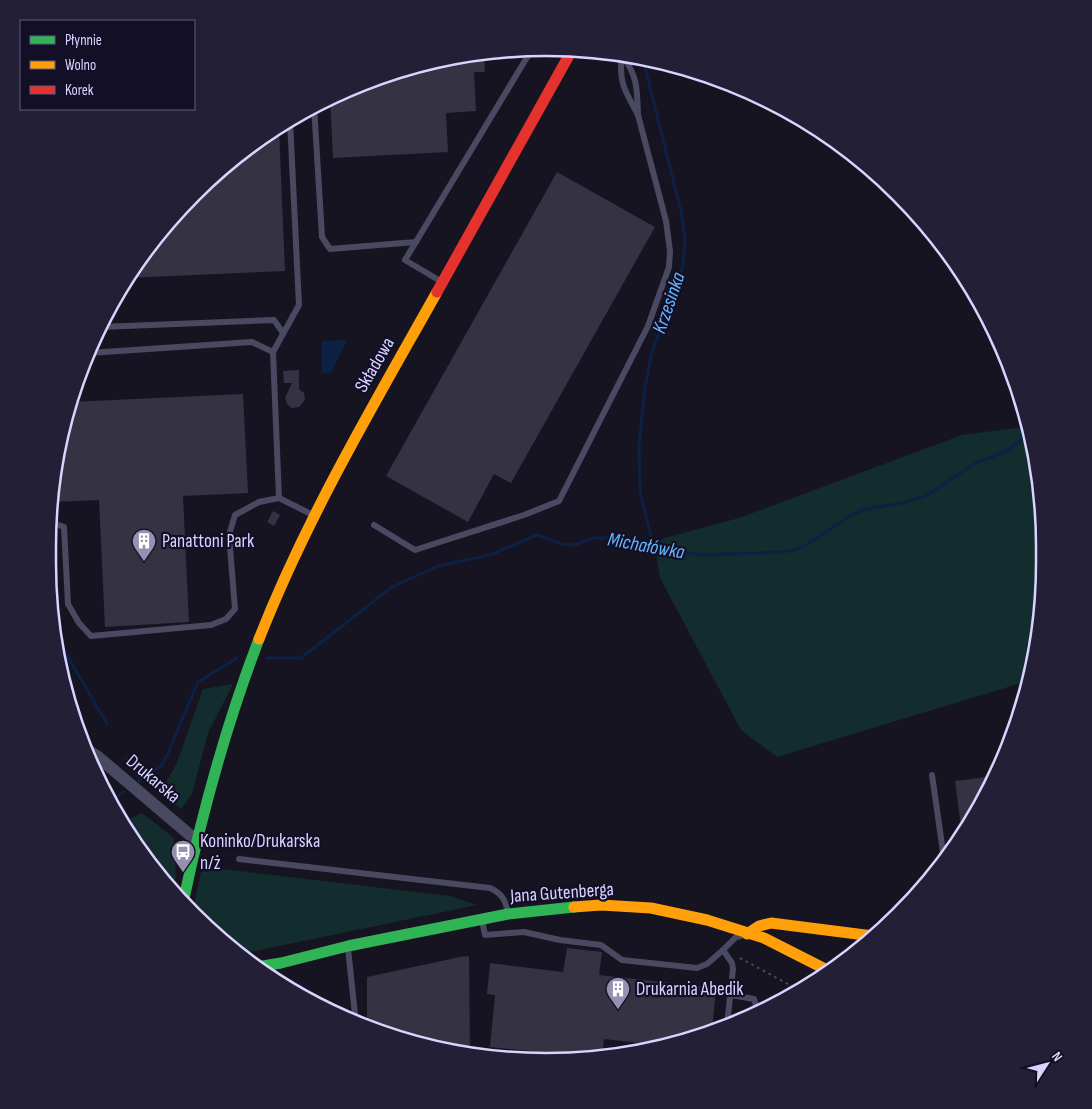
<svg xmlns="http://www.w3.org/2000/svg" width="1092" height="1109" viewBox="0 0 1092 1109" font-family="'Sofia Sans Condensed',sans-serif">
<rect width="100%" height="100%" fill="#161421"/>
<!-- green -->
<g fill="#132c2d">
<polygon points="1029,424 1043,514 1040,628 1028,681 777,757 741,730 660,578 654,541 739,518 962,435 1024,427"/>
<polygon points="233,684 208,733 192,794 181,809 160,792 176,765 203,689"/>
<polygon points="142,813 174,838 176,877 173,890 132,840 122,823"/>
<polygon points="222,869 450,896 477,905 241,954 192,914 201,872"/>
</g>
<!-- water -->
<polygon fill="#0d2144" points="347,340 331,373 322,373 322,341"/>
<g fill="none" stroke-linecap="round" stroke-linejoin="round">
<!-- stream -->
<g stroke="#0d2144" stroke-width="3">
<polyline points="643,59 681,211 685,239 683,266 652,352 645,387 639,446 640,491 654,549"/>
<polyline points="54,633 107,724"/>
<polyline points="267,658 301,658 392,587 438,566 490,555 537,535 562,544 575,545 592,538 613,538 646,548 704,555 784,552 803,547 851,515 865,509 897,504 924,497 974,464 1006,451 1030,434"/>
<polyline points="126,758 141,780"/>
<polyline points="139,781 161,766 167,755 198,682 237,658"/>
<polyline points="110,801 124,792"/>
</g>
</g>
<!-- building -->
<g fill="#343243">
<polygon points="484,53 485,72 474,72 476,111 446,113 448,152 333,158 330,97 417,64"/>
<polygon points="279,128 285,271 127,278 171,217 243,150"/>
<polygon points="557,172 655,227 511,483 494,474 468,522 386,476"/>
<polygon points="299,370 299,389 304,393 305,400 299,407 292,408 287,404 285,398 292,383 284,383 283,371"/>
<polygon points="243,394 248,493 183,496 189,622 105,627 99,500 51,502 52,481 70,402"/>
<polygon points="273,511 280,515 274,526 267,522"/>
<polygon points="994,776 978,812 962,834 955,781"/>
<polygon points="567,948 602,952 599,975 716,988 712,1031 667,1046 604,1039 602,1057 578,1060 539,1059 540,1052 490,1047 495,995 487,994 490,963 563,972"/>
<polygon points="469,956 470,1054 367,1027 367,977 460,957"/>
</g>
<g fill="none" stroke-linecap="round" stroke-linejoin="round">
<!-- path -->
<polyline stroke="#44505f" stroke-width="2" stroke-dasharray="2.5 4" stroke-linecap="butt" points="740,958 799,990"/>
<!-- lane -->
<g stroke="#4a4962" stroke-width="6">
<path d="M 621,54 L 622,55 C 638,77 637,89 638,115 C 626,92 618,83 622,55"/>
<polyline points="314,106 322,237 330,249 416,242"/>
<polyline points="290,121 299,305 273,352 279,498 313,515"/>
<polyline points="442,282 405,260 532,49"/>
<polyline points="101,327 274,320 283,333"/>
<polyline points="89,353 252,342 273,352"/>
<polyline points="50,522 64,527 68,604 79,623 91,636 211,625 226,619 235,609 229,535 235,515 259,502 279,498"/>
<polyline points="374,525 415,550 524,515 559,501 648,326 669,267 670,251 666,221 638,115"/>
<polyline points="932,775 944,859"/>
<path d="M 239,859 L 490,888 C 503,894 506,901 508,914"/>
<polyline points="482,920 485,935 524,932 560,940 601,945 622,960 697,968 707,964 723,950"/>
<polyline points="348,948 356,1024"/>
<polyline points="731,995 754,999 756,1005 755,1014"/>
<polyline points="727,1025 733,969 732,963 723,950 736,937 741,936"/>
</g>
<!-- street -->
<polyline stroke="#4a4962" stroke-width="12" points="84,748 97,756 197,841"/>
<!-- fast -->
<g stroke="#30b455" stroke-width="11">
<path d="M 183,903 C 202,813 226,725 259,639"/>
<polyline points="257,967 281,963 348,946 508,914 574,907"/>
</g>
<!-- slow -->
<g stroke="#ff9f0a" stroke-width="11">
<path d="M 259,639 C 307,517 373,406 437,292"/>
<polyline points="574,907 601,905 651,908 707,920 764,938 829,971"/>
<polyline points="747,934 759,926 771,923 873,936"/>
</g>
<!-- jam -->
<polyline stroke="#e5322d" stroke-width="11" points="437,292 572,50"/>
</g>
<!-- icons -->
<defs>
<symbol id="building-pin" viewBox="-11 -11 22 30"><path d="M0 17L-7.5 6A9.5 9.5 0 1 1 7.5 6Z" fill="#9591b1" stroke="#130f26"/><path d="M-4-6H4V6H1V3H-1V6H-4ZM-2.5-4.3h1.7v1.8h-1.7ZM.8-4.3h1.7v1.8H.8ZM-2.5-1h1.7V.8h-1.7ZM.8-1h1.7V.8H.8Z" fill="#fff"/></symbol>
<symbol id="bus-pin" viewBox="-11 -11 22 30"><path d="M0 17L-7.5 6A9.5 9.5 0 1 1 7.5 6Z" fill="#9591b1" stroke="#130f26"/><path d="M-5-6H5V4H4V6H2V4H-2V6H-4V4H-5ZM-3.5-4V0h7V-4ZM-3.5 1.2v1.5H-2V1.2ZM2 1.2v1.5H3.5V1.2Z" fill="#fff"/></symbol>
</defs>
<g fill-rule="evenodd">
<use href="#building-pin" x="130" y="527" width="28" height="38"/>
<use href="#bus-pin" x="169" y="838" width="28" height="38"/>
<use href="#building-pin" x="604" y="975" width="28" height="38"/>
</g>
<g text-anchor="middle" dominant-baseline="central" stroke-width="4.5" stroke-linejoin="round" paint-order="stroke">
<!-- street labels -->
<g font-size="19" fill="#d9d4ff" stroke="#130f26">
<text transform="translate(375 365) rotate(-60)">Składowa</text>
<text transform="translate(153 779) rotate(40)">Drukarska</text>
<text transform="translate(562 893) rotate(-4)">Jana Gutenberga</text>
</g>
<!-- poi labels -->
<g font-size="19" fill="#d9d4ff" stroke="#130f26" text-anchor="start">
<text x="162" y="541">Panattoni Park</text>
<text x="200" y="841">Koninko/Drukarska<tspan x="200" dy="22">n/ż</tspan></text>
<text x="636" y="989">Drukarnia Abedik</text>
</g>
<!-- water labels -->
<g font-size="20" font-style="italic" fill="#62b6ff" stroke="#130f26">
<text transform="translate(669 303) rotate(-71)">Krzesinka</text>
<text transform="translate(646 546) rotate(10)">Michałówka</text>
</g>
</g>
<!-- crop -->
<path d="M0 0H1092V1109H0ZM546 56H546A490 490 0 0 1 1036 546V563A490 490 0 0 1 546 1053H546A490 490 0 0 1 56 563V546A490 490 0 0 1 546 56Z" fill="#231f37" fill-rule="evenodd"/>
<path fill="none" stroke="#d9d4ff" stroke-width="2.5" d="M546 56H546A490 490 0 0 1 1036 546V563A490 490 0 0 1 546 1053H546A490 490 0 0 1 56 563V546A490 490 0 0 1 546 56Z"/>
<!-- legend -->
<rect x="20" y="20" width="175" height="90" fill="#130f26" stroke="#625e7d"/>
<rect x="30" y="36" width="25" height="8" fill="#30b455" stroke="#625e7d"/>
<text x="65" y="45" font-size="15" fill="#d9d4ff">Płynnie</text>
<rect x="30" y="61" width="25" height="8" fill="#ff9f0a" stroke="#625e7d"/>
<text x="65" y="70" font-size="15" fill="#d9d4ff">Wolno</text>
<rect x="30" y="86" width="25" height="8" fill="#e5322d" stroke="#625e7d"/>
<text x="65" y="95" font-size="15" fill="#d9d4ff">Korek</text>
<!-- north arrow -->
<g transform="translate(1047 1064) rotate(54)" stroke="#130f26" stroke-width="4" paint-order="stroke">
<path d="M0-4L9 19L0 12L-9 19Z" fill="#d9d4ff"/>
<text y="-8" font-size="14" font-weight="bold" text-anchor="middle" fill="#d9d4ff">N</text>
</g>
</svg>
